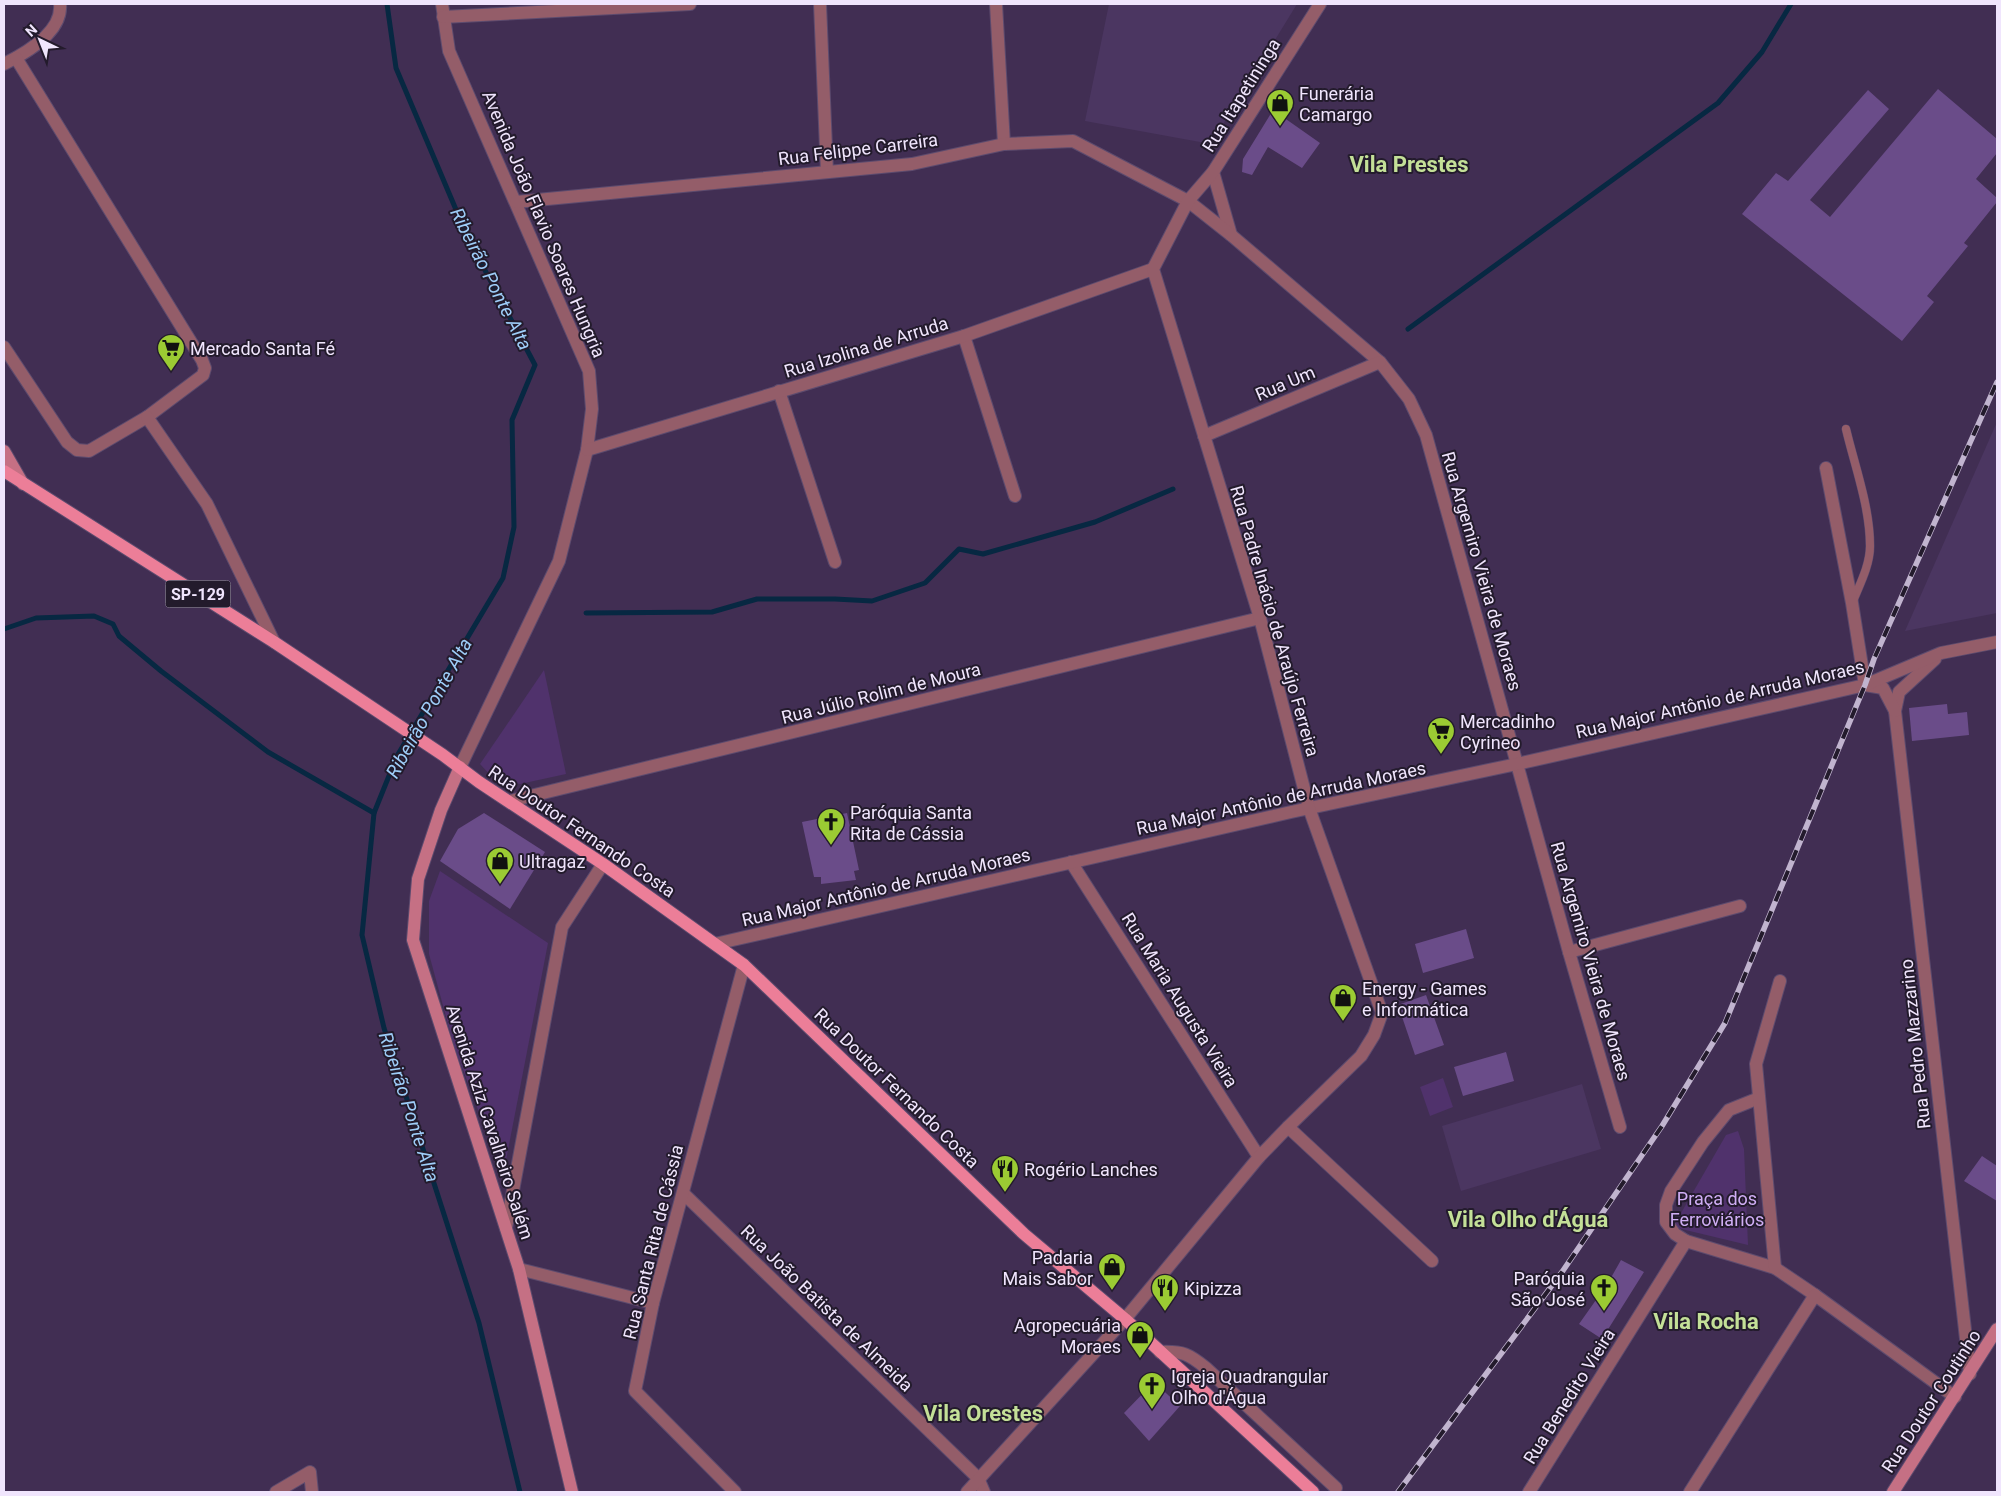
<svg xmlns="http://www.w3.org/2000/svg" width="2001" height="1496" viewBox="0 0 2001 1496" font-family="Roboto,sans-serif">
<rect width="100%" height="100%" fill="#412e53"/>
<!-- built -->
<g fill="#4b3661">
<polygon points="1109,4 1297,4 1211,144 1085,121"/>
<polygon points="1997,422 1997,613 1905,631"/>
<polygon points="1582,1084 1601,1149 1461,1191 1442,1126"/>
</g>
<!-- green -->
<g fill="#50326c">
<polygon points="544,670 566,774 520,784 493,778 480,764"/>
<polygon points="440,871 548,943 503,1176 454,1046 429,954 429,901"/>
<polygon points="1443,1078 1453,1107 1430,1116 1420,1087"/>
<polygon points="1738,1131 1744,1149 1748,1245 1673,1227 1726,1135"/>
</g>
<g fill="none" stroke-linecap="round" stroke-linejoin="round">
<!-- stream -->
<g stroke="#072842" stroke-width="5">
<polyline points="387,4 396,68 468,238 535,365 512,420 514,527 503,578 397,756 374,813 362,935 384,1028 479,1323 520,1492"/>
<polyline points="1408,329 1718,103 1762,52 1791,4"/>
<polyline points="586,613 712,612 757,599 835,599 872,601 925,583 959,549 983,554 1095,522 1173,489"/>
<polyline points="4,629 36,618 94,616 113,624 119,636 161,671 268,752 374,813"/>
</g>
</g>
<!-- building -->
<g fill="#6a4c89">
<polygon points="1938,89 1997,139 1997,153 1976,179 1997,198 1997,202 1964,243 1968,246 1927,296 1934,302 1902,341 1742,214 1776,173 1788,181 1868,90 1889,109 1810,200 1830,217"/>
<polygon points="1273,110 1320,143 1302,168 1268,147 1252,175 1242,172 1243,159"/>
<polygon points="1947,704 1948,714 1967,712 1969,735 1912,741 1909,708"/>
<polygon points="484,813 545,852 510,909 440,861 458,829"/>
<polygon points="847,813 859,870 854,871 856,880 821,884 821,877 814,877 802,822"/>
<polygon points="1466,929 1474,958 1423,973 1415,944"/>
<polygon points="1426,995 1444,1045 1415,1055 1398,1005"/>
<polygon points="1506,1052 1514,1081 1463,1096 1454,1067"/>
<polygon points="1982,1156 1997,1166 1997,1201 1964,1181"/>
<polygon points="1621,1260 1644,1272 1602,1339 1579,1324 1608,1283"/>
<polygon points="1154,1382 1180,1406 1149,1441 1124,1413"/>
</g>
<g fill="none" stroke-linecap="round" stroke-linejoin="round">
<defs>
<path id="lane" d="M 1846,429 C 1855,467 1870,507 1870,546 C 1870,565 1860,584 1853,601"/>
<g id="street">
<polyline points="442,4 449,51 589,371 592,409 587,450 559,561 460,767"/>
<polyline points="820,4 827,172"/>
<polyline points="996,4 1004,144"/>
<polyline points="443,17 690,4"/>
<path d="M 4,64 C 26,53 63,32 60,4"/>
<polyline points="1213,172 1231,235"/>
<polyline points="516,202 912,164 1004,144 1073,141 1188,201 1231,235 1380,362 1409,399 1426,435 1569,952 1620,1127"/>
<polyline points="964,336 1015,496"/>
<polyline points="4,347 67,442 77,450 89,451 147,417 203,375 205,368 202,360 16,58"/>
<polyline points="779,391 835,562"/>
<polyline points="147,417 207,504 274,642"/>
<polyline points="1204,436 1380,362"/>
<polyline points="587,450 964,336 1153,269"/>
<polyline points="1826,468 1852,603 1865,685"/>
<polyline points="1935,659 1899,692 1895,711 1970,1374"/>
<polyline points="1865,685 1883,688 1895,711"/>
<polyline points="510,801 1260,618"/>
<polyline points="1071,862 1259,1157"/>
<polyline points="715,944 1291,812 1517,764 1865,685 1941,653 1997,642"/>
<polyline points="1569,952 1740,906"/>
<polyline points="1759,1098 1729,1110 1703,1142 1671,1191 1666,1205 1666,1222 1675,1234 1686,1241 1775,1268 1815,1295 1955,1397"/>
<polyline points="1288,1127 1432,1261"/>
<polyline points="684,1194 978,1478 984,1492"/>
<polyline points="506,1228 562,927 603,864"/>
<polyline points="1775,1268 1756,1064 1780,981"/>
<polyline points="519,1269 653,1303"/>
<path d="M 1160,1352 C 1183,1351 1189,1354 1206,1368 L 1336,1488"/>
<polyline points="276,1492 310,1472 312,1492"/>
<polyline points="735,1492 635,1391 653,1303 744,965"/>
<polyline points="967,1492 1125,1319 1259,1157 1288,1127 1361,1056 1374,1035 1382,1013 1309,808 1260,618 1153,269 1188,201 1213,172 1320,4"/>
<polyline points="1529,1492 1686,1241"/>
<polyline points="1690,1492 1815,1295"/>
</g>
<g id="secondary">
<polyline points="4,451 23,484"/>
<polyline points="460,767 441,810 418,879 413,940 519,1269 572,1492"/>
<polyline points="1893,1492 1997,1329"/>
</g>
<polyline id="primary" points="4,471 274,642 443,755 479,782 603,864 744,965 1024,1234 1125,1319 1313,1492"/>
</defs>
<!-- lane casing -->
<use href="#lane" stroke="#5d4b6e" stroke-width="9"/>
<!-- street casing -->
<use href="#street" stroke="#5d4b6e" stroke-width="14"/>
<!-- secondary casing -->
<use href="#secondary" stroke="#5d4b6e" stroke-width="14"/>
<!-- primary casing -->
<use href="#primary" stroke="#5d4b6e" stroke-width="14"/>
<!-- lane -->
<use href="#lane" stroke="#945d69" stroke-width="8"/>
<!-- street -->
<use href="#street" stroke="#945d69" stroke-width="12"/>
<!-- secondary -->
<use href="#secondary" stroke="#c57084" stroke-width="12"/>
<!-- primary -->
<use href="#primary" stroke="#ec7e98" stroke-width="12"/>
<defs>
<polyline id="rail" points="1398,1492 1562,1272 1662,1126 1725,1023 1865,685 1874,659 1997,382"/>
</defs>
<!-- rail casing -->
<use href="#rail" stroke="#c1b4cf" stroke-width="5.5"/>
<!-- rail -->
<use href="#rail" stroke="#231b2c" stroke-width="4" stroke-dasharray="11" stroke-linecap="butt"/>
</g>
<!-- icons -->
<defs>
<symbol id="shop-pin" viewBox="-11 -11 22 30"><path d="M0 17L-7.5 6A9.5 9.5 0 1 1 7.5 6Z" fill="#9bcb33" stroke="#231b2c"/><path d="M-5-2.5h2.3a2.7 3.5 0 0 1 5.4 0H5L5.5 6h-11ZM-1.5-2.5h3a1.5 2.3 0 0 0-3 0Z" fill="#111"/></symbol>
<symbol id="supermarket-pin" viewBox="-11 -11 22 30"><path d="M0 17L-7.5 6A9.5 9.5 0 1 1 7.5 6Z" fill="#9bcb33" stroke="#231b2c"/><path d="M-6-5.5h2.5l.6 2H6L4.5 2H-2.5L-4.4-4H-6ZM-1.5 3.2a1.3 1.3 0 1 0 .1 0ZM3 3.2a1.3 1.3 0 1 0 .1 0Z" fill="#111"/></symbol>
<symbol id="church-pin" viewBox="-11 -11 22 30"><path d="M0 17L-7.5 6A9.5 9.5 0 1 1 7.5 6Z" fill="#9bcb33" stroke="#231b2c"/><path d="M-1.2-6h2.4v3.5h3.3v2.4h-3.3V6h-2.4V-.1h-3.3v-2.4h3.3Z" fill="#111"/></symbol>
<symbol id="restaurant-pin" viewBox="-11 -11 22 30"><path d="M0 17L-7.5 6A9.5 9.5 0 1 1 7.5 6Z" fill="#9bcb33" stroke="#231b2c"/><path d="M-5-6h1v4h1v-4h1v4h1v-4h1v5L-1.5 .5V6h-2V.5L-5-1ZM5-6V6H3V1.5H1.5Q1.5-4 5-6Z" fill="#111"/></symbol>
</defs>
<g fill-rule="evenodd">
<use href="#shop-pin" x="1264" y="87" width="32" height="43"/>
<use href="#supermarket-pin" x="155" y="332" width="32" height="43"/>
<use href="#supermarket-pin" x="1425" y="715" width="32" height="43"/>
<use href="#church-pin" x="815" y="806" width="32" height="43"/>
<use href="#shop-pin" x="484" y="845" width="32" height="43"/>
<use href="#shop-pin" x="1327" y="982" width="32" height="43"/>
<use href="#restaurant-pin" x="989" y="1153" width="32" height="43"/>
<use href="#shop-pin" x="1096" y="1251" width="32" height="43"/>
<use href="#restaurant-pin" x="1149" y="1272" width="32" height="43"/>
<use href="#church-pin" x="1588" y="1272" width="32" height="43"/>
<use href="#shop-pin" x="1124" y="1319" width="32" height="43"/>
<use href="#church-pin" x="1136" y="1370" width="32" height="43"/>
</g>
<g text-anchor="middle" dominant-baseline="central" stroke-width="4" stroke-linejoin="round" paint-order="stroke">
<!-- shield labels -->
<rect fill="#231b2c" stroke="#b2a8be" stroke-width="1" x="165.5" y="580.5" width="65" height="27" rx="4"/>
<g font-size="16" font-weight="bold" fill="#f0e5fd">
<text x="198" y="594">SP-129</text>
</g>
<!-- poi labels -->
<g font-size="18" fill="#f0e5fd" stroke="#231b2c" text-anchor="start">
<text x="1299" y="93">Funerária<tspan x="1299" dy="21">Camargo</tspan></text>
<text x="190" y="348">Mercado Santa Fé</text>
<text x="1460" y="721">Mercadinho<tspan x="1460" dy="21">Cyrineo</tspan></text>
<text x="850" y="812">Paróquia Santa<tspan x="850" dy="21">Rita de Cássia</tspan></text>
<text x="519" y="861">Ultragaz</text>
<text x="1362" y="988">Energy - Games<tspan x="1362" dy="21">e Informática</tspan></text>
<text x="1024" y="1169">Rogério Lanches</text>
<text x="1093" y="1257" text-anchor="end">Padaria<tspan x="1093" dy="21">Mais Sabor</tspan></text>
<text x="1585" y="1278" text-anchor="end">Paróquia<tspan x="1585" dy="21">São José</tspan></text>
<text x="1184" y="1288">Kipizza</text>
<text x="1121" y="1325" text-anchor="end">Agropecuária<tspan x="1121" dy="21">Moraes</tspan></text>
<text x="1171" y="1376">Igreja Quadrangular<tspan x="1171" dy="21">Olho d'Água</tspan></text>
</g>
<!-- street labels -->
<g font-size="18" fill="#f0e5fd" stroke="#231b2c">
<text transform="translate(1241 95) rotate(-58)">Rua Itapetininga</text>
<text transform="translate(858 149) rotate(-7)">Rua Felippe Carreira</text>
<text transform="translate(544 224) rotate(67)">Avenida João Flavio Soares Hungria</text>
<text transform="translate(866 347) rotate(-17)">Rua Izolina de Arruda</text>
<text transform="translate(1285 383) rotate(-23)">Rua Um</text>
<text transform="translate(1482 571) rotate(74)">Rua Argemiro Vieira de Moraes</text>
<text transform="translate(1275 621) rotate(74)">Rua Padre Inácio de Araújo Ferreira</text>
<text transform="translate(881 693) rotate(-14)">Rua Júlio Rolim de Moura</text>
<text transform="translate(1720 699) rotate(-13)">Rua Major Antônio de Arruda Moraes</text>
<text transform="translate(1281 798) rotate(-12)">Rua Major Antônio de Arruda Moraes</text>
<text transform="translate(582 831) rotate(34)">Rua Doutor Fernando Costa</text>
<text transform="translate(886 887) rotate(-13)">Rua Major Antônio de Arruda Moraes</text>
<text transform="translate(1591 961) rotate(74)">Rua Argemiro Vieira de Moraes</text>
<text transform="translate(1180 1000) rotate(58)">Rua Maria Augusta Vieira</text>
<text transform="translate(1915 1044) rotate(-96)">Rua Pedro Mazzarino</text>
<text transform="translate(897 1088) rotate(44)">Rua Doutor Fernando Costa</text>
<text transform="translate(490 1122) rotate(72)">Avenida Aziz Cavalheiro Salém</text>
<text transform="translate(653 1242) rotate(-76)">Rua Santa Rita de Cássia</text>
<text transform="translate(827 1308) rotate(44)">Rua João Batista de Almeida</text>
<text transform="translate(1569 1396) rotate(-58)">Rua Benedito Vieira</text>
<text transform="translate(1931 1401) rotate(-57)">Rua Doutor Coutinho</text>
</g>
<!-- park labels -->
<g font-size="18" fill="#d0aef5" stroke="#231b2c">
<text x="1717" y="1198">Praça dos<tspan x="1717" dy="21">Ferroviários</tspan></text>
</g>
<!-- water labels -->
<g font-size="19" font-style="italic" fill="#9ecdf8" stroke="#231b2c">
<text transform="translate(491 279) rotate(63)">Ribeirão Ponte Alta</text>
<text transform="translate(429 708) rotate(-61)">Ribeirão Ponte Alta</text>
<text transform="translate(409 1107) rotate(72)">Ribeirão Ponte Alta</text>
</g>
<!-- district labels -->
<g font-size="22" font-weight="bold" fill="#c4e098" stroke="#231b2c">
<text x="1409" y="164">Vila Prestes</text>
<text x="1528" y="1219">Vila Olho d'Água</text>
<text x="1706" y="1321">Vila Rocha</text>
<text x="983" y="1413">Vila Orestes</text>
</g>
</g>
<!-- border -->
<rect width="2001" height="1496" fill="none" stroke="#f0e5fd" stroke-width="10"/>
<!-- north arrow -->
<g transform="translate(40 40) rotate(317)" stroke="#231b2c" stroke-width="4" paint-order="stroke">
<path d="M0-4L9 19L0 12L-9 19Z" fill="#f0e5fd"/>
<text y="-8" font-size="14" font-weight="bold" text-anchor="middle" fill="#f0e5fd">N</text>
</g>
</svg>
